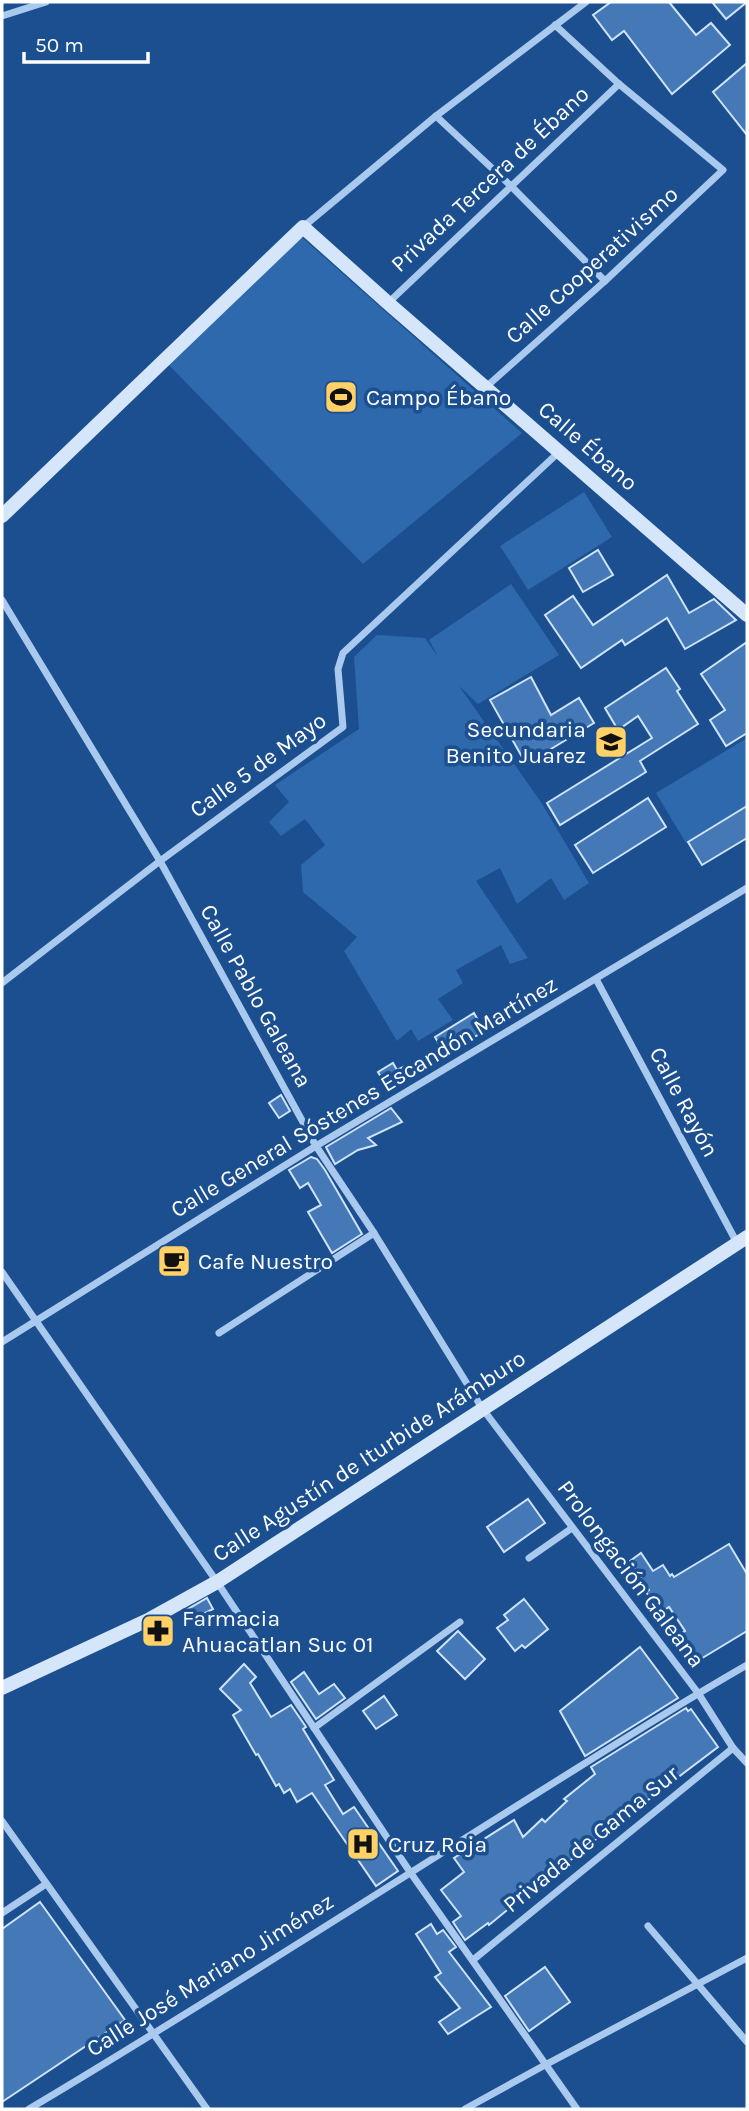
<svg xmlns="http://www.w3.org/2000/svg" width="749" height="2111" viewBox="0 0 749 2111" font-family="Karla,sans-serif">
<rect width="100%" height="100%" fill="#1b4f8f"/>
<!-- green -->
<g fill="#2e69ad">
<polygon points="297,233 522,433 363,564 164,360"/>
<polygon points="584,492 612,537 528,590 500,546"/>
<polygon points="511,584 559,655 478,704 459,686 541,802 589,883 564,900 551,878 517,904 500,868 476,881 528,958 510,964 501,945 456,970 463,983 438,999 453,1020 418,1041 411,1029 397,1041 344,951 357,937 303,892 301,865 325,845 305,819 281,836 269,822 289,802 275,785 359,729 354,657 377,635 425,638 438,657 429,640"/>
<polygon points="747,738 747,805 686,843 656,793"/>
</g>
<!-- building -->
<g fill="#4478b7" stroke="#cfe3fa" stroke-width="2">
<polygon points="611,2 669,2 696,35 711,23 730,45 672,94 624,31 612,40 593,15"/>
<polygon points="712,2 747,2 726,19"/>
<polygon points="747,63 747,135 713,92"/>
<polygon points="598,550 613,575 583,592 569,568"/>
<polygon points="667,575 689,613 714,599 736,620 685,649 667,618 625,645 622,640 581,668 545,615 573,596 593,625"/>
<polygon points="747,642 747,733 726,746 710,720 725,710 701,674"/>
<polygon points="666,668 680,689 677,691 698,724 640,761 646,772 560,825 547,803 652,738 638,716 618,730 605,708"/>
<polygon points="531,677 551,715 579,698 594,723 526,764 490,700"/>
<polygon points="648,798 666,827 593,873 575,845"/>
<polygon points="747,806 747,838 702,865 688,842"/>
<polygon points="474,1013 484,1031 446,1055 435,1037"/>
<polygon points="393,1063 397,1070 405,1066 412,1077 388,1089 378,1072"/>
<polygon points="281,1095 290,1111 279,1118 269,1103"/>
<polygon points="391,1108 402,1122 368,1138 376,1145 358,1150 335,1164 326,1147"/>
<polygon points="311,1157 317,1159 325,1170 362,1234 332,1253 308,1212 321,1205 308,1183 300,1188 289,1170"/>
<polygon points="528,1499 545,1523 504,1552 487,1527"/>
<polygon points="729,1544 747,1574 747,1631 699,1660 680,1634 685,1631 669,1607 660,1613 646,1592 649,1590 630,1561 641,1553 653,1571 663,1565 670,1576 672,1574 674,1577"/>
<polygon points="207,1598 213,1609 188,1622 183,1612"/>
<polygon points="524,1599 548,1629 525,1648 522,1645 515,1651 497,1628 508,1620 504,1615"/>
<polygon points="458,1631 485,1659 465,1679 437,1651"/>
<polygon points="640,1647 678,1698 585,1756 560,1711"/>
<polygon points="244,1664 256,1677 250,1683 271,1717 291,1705 306,1727 303,1729 334,1780 325,1785 343,1814 354,1807 398,1871 376,1886 312,1793 297,1802 290,1789 284,1793 279,1784 276,1786 258,1754 256,1755 233,1715 241,1710 220,1689"/>
<polygon points="304,1672 319,1694 334,1684 345,1698 316,1719 291,1682"/>
<polygon points="384,1696 397,1715 376,1729 363,1711"/>
<polygon points="686,1708 688,1711 691,1709 718,1747 578,1853 579,1854 555,1871 489,1925 488,1923 465,1940 453,1922 461,1916 441,1890 464,1872 454,1858 514,1820 523,1837 542,1819 545,1822 567,1801 564,1799 595,1774 591,1767"/>
<polygon points="40,1902 125,2020 2,2102 2,1929"/>
<polygon points="431,1924 437,1934 443,1930 456,1947 449,1952 491,2007 448,2034 439,2022 460,2008 435,1977 441,1973 416,1934"/>
<polygon points="545,1967 570,2002 529,2031 505,1996"/>
</g>
<g fill="none" stroke-linecap="round" stroke-linejoin="round">
<!-- street -->
<g stroke="#a9c9ee" stroke-width="7">
<polyline points="2,16 46,2"/>
<polyline points="436,116 511,186 605,281"/>
<polyline points="303,227 436,116 586,2"/>
<polyline points="388,303 619,84"/>
<polyline points="486,387 605,281 723,170 619,84 555,25"/>
<polyline points="2,600 160,861 316,1146 374,1233 482,1408 698,1693 733,1748 747,1763"/>
<polyline points="596,979 737,1243"/>
<polyline points="2,983 160,861 343,727 338,669 343,653 559,452"/>
<polyline points="2,1272 217,1582 410,1872 577,2109"/>
<polyline points="219,1333 374,1233"/>
<polyline points="2,1342 316,1146 747,888"/>
<polyline points="529,1558 572,1528"/>
<polyline points="314,1728 460,1622"/>
<polyline points="2,1821 207,2109"/>
<polyline points="2,1913 46,1884"/>
<polyline points="648,1926 747,2042"/>
<polyline points="473,1960 733,1748"/>
<path d="M 29,2109 C 201,2007 369,1898 539,1792 C 608,1749 677,1705 747,1665"/>
<polyline points="465,2109 545,2065 747,1958"/>
</g>
<!-- secondary -->
<g stroke="#d6e6fa" stroke-width="14">
<polyline points="2,516 303,227 388,303 747,615"/>
<polyline points="2,1688 150,1619 217,1582 747,1237"/>
</g>
</g>
<!-- icons -->
<defs>
<symbol id="stadium-square" viewBox="-11 -11 22 22"><rect x="-9" y="-9" width="18" height="18" rx="4" fill="#ffd166" stroke="#1b4f8f"/><path d="M0-5a6.5 5 0 1 0 0 10a6.5 5 0 1 0 0-10ZM-3.5-1.8h7v3.6h-7Z" fill="#111"/></symbol>
<symbol id="school-square" viewBox="-11 -11 22 22"><rect x="-9" y="-9" width="18" height="18" rx="4" fill="#ffd166" stroke="#1b4f8f"/><path d="M0-5L7-2L0 1L-7-2ZM-4 1L0 2.5L4 1V4Q0 6-4 4Z" fill="#111"/></symbol>
<symbol id="cafe-square" viewBox="-11 -11 22 22"><rect x="-9" y="-9" width="18" height="18" rx="4" fill="#ffd166" stroke="#1b4f8f"/><path d="M-5.5-4.5H6V0H3Q3 3.5 0 3.5H-2.5Q-5.5 3.5-5.5 0ZM3-3.2v2h1.7v-2ZM-6 4.5H4V6H-6Z" fill="#111"/></symbol>
<symbol id="pharmacy-square" viewBox="-11 -11 22 22"><rect x="-9" y="-9" width="18" height="18" rx="4" fill="#ffd166" stroke="#1b4f8f"/><path d="M-2-6h4v4h4v4h-4v4h-4v-4h-4v-4h4Z" fill="#111"/></symbol>
<symbol id="hospital-square" viewBox="-11 -11 22 22"><rect x="-9" y="-9" width="18" height="18" rx="4" fill="#ffd166" stroke="#1b4f8f"/><path d="M-5-5h3v3.5h4V-5h3V5h-3V1.5h-4V5h-3Z" fill="#111"/></symbol>
</defs>
<g fill-rule="evenodd">
<use href="#stadium-square" x="322" y="378" width="38" height="38"/>
<use href="#school-square" x="592" y="723" width="38" height="38"/>
<use href="#cafe-square" x="155" y="1242" width="38" height="38"/>
<use href="#pharmacy-square" x="139" y="1612" width="38" height="38"/>
<use href="#hospital-square" x="344" y="1825" width="38" height="38"/>
</g>
<g text-anchor="middle" dominant-baseline="central" stroke-width="7" stroke-linejoin="round" paint-order="stroke">
<!-- street labels -->
<g font-size="23" fill="#fff" stroke="#1b4f8f">
<text transform="translate(490 179) rotate(-43)">Privada Tercera de Ébano</text>
<text transform="translate(592 265) rotate(-42)">Calle Cooperativismo</text>
<text transform="translate(588 446) rotate(41)">Calle Ébano</text>
<text transform="translate(258 765) rotate(-36)">Calle 5 de Mayo</text>
<text transform="translate(256 996) rotate(61)">Calle Pablo Galeana</text>
<text transform="translate(364 1097) rotate(-31)">Calle General Sóstenes Escandón Martínez</text>
<text transform="translate(684 1102) rotate(62)">Calle Rayón</text>
<text transform="translate(369 1456) rotate(-33)">Calle Agustín de Iturbide Arámburo</text>
<text transform="translate(631 1574) rotate(53)">Prolongación Galeana</text>
<text transform="translate(591 1839) rotate(-39)">Privada de Gama Sur</text>
<text transform="translate(210 1975) rotate(-32)">Calle José Mariano Jiménez</text>
</g>
<!-- poi labels -->
<g font-size="23" fill="#fff" stroke="#1b4f8f" text-anchor="start">
<text x="366" y="397">Campo Ébano</text>
<text x="586" y="729" text-anchor="end">Secundaria<tspan x="586" dy="26">Benito Juarez</tspan></text>
<text x="198" y="1261">Cafe Nuestro</text>
<text x="182" y="1618">Farmacia<tspan x="182" dy="26">Ahuacatlan Suc 01</tspan></text>
<text x="388" y="1844">Cruz Roja</text>
</g>
</g>
<!-- border -->
<rect width="749" height="2111" fill="none" stroke="#ffffff" stroke-width="7"/>
<!-- scale -->
<path d="M24 52v10h124v-10" fill="none" stroke="#ffffff" stroke-width="3.5"/>
<text x="35" y="52" font-size="21" fill="#ffffff" stroke="#1b4f8f" stroke-width="5" paint-order="stroke">50 m</text>
</svg>
